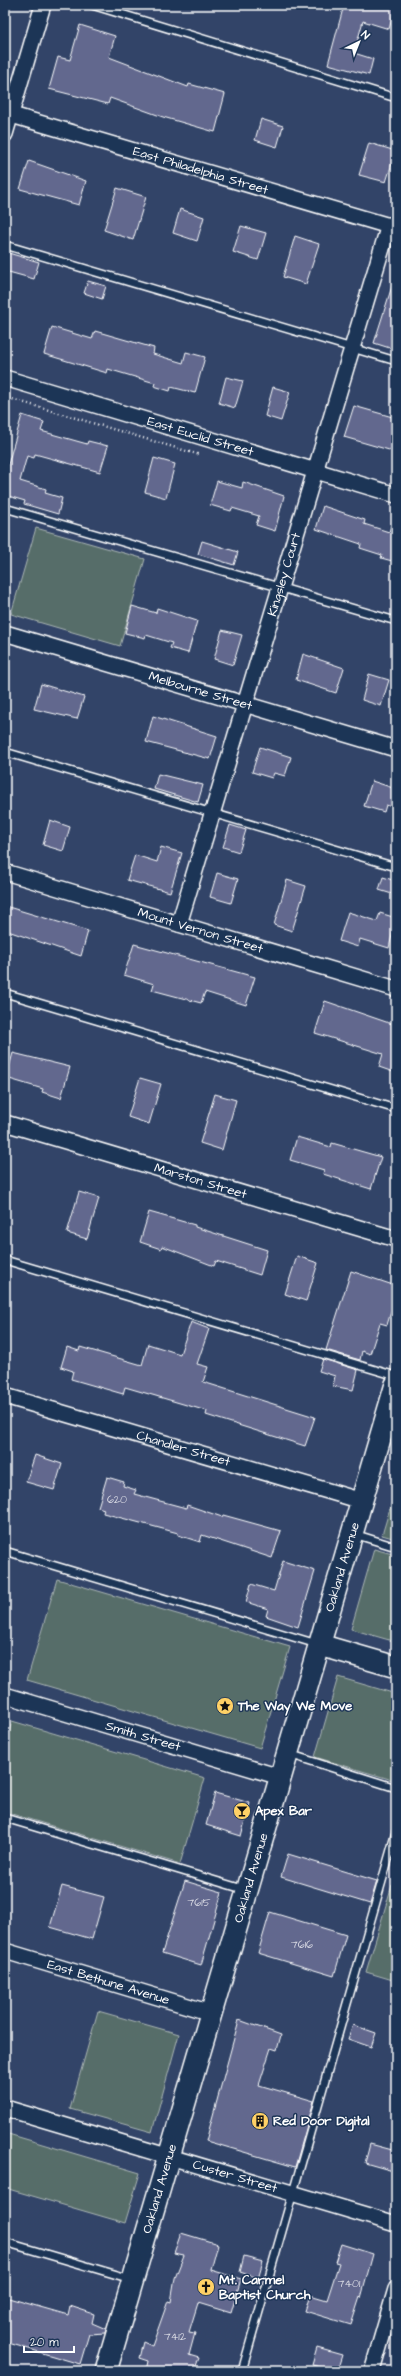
<svg xmlns="http://www.w3.org/2000/svg" width="401" height="2376" viewBox="0 0 401 2376" font-family="'Architects Daughter',sans-serif">
<rect width="100%" height="100%" fill="#324468"/>
<filter id="ink" filterUnits="userSpaceOnUse"><feTurbulence type="fractalNoise" baseFrequency=".025" numOctaves="2"/><feDisplacementMap in="SourceGraphic" scale="8" xChannelSelector="R" yChannelSelector="G"/><feConvolveMatrix kernelMatrix="1 2 1 2 8 2 1 2 1" color-interpolation-filters="sRGB"/></filter>
<g filter="url(#ink)">
<!-- green -->
<g fill="#576d69" stroke="#abb6b4">
<polygon points="36,528 145,559 120,646 11,614"/>
<polygon points="396,1488 396,1539 382,1535"/>
<polygon points="374,1549 396,1555 396,1642 351,1629"/>
<polygon points="57,1579 290,1647 260,1748 27,1680"/>
<polygon points="338,1677 396,1694 396,1781 315,1757"/>
<polygon points="12,1721 205,1778 180,1864 5,1812 5,1746"/>
<polygon points="392,1885 396,1886 396,1981 366,1972"/>
<polygon points="98,2011 179,2034 152,2132 70,2109"/>
<polygon points="5,2133 140,2173 125,2223 5,2188"/>
</g>
<!-- building -->
<g fill="#62688e" stroke="#fff">
<polygon points="344,5 396,5 389,29 363,21 354,53 373,59 369,75 328,64"/>
<polygon points="80,25 115,36 109,57 188,87 189,84 225,94 215,132 163,117 110,98 108,104 49,89 58,57 70,60"/>
<polygon points="261,119 283,126 277,147 255,140"/>
<polygon points="369,143 396,151 386,182 359,175"/>
<polygon points="29,161 86,181 79,205 20,189"/>
<polygon points="117,188 146,197 133,240 104,230"/>
<polygon points="180,209 204,217 197,241 173,233"/>
<polygon points="241,226 266,233 258,260 233,252"/>
<polygon points="295,236 319,244 306,284 283,277"/>
<polygon points="5,252 39,262 34,279 5,271"/>
<polygon points="88,281 106,286 102,299 84,293"/>
<polygon points="393,283 396,283 396,350 374,343"/>
<polygon points="52,327 92,339 95,331 154,348 153,354 183,363 186,352 205,357 195,393 171,387 170,391 154,386 155,383 108,369 107,373 44,354"/>
<polygon points="226,377 243,381 235,408 219,403"/>
<polygon points="273,387 290,392 281,421 265,416"/>
<polygon points="354,406 396,418 396,452 344,437"/>
<polygon points="22,415 44,422 41,431 87,444 88,441 108,446 100,472 35,454 34,458 27,456 20,481 46,489 45,493 62,498 58,514 24,504 25,501 5,495 5,475"/>
<polygon points="154,458 175,464 166,498 145,492"/>
<polygon points="217,481 242,488 243,482 284,496 275,531 256,525 259,516 232,508 231,511 210,505"/>
<polygon points="323,506 365,520 364,524 389,532 393,520 396,520 396,562 381,558 382,555 360,548 361,544 316,529"/>
<polygon points="202,541 238,552 234,565 198,554"/>
<polygon points="132,606 156,613 157,608 197,621 188,653 170,648 172,643 146,635 145,638 125,633"/>
<polygon points="222,630 242,635 233,665 214,659"/>
<polygon points="303,654 344,668 336,693 296,680"/>
<polygon points="369,674 389,680 381,706 362,700"/>
<polygon points="41,684 84,697 77,719 34,709"/>
<polygon points="153,716 217,736 210,759 146,742"/>
<polygon points="260,747 291,757 285,776 274,773 272,778 252,772"/>
<polygon points="158,774 203,785 198,802 154,789"/>
<polygon points="372,781 396,789 396,808 386,805 384,812 364,806"/>
<polygon points="50,820 70,827 63,851 43,845"/>
<polygon points="230,825 246,830 239,852 223,847"/>
<polygon points="161,847 182,853 170,892 127,880 135,855 157,862"/>
<polygon points="217,873 238,879 231,903 210,897"/>
<polygon points="383,877 396,881 392,894 379,890"/>
<polygon points="287,880 306,886 292,931 274,925"/>
<polygon points="5,906 88,931 81,956 5,930"/>
<polygon points="348,912 377,921 380,913 396,918 389,948 360,939 358,947 339,941"/>
<polygon points="134,944 255,977 246,1005 205,992 201,1003 152,990 154,984 124,975"/>
<polygon points="325,1001 392,1024 396,1023 396,1073 379,1067 383,1054 315,1033"/>
<polygon points="13,1053 70,1067 61,1098 42,1092 43,1089 6,1078"/>
<polygon points="140,1078 161,1084 149,1124 128,1117"/>
<polygon points="215,1094 236,1100 222,1150 200,1143"/>
<polygon points="297,1137 331,1147 332,1143 381,1157 371,1189 323,1174 324,1170 290,1160"/>
<polygon points="79,1192 99,1198 87,1239 67,1233"/>
<polygon points="149,1212 195,1225 195,1227 267,1250 260,1275 216,1261 214,1266 162,1246 161,1249 140,1242"/>
<polygon points="297,1256 318,1263 306,1301 285,1294"/>
<polygon points="351,1271 396,1286 396,1295 387,1325 380,1323 370,1354 362,1351 360,1360 326,1350"/>
<polygon points="191,1322 209,1329 197,1364 208,1367 203,1382 315,1417 305,1446 206,1415 207,1411 125,1387 123,1394 71,1379 73,1371 61,1367 67,1347 79,1351 80,1347 142,1365 148,1344 180,1354"/>
<polygon points="323,1359 358,1370 353,1390 333,1386 335,1376 319,1371"/>
<polygon points="35,1455 62,1464 54,1490 26,1482"/>
<polygon points="107,1477 124,1482 123,1486 136,1490 134,1494 186,1508 187,1505 222,1517 223,1515 281,1531 272,1558 202,1535 200,1542 178,1535 178,1533 103,1513 104,1509 98,1507"/>
<polygon points="283,1561 315,1571 298,1627 266,1616 268,1609 246,1602 251,1584 274,1591"/>
<polygon points="215,1793 250,1803 241,1836 206,1825"/>
<polygon points="288,1854 377,1881 370,1904 281,1877"/>
<polygon points="185,1881 222,1892 201,1965 162,1953"/>
<polygon points="62,1886 104,1897 92,1939 50,1927"/>
<polygon points="270,1912 346,1935 334,1976 258,1953"/>
<polygon points="239,2020 281,2035 277,2050 271,2048 259,2085 314,2101 295,2167 206,2141"/>
<polygon points="353,2025 376,2033 371,2047 348,2039"/>
<polygon points="370,2144 396,2151 393,2171 365,2163"/>
<polygon points="181,2233 218,2244 211,2270 241,2279 231,2313 198,2303 189,2332 195,2333 189,2355 199,2358 194,2371 146,2371 148,2361 139,2358 143,2342 152,2346 168,2301 171,2302 175,2278 184,2255 174,2253"/>
<polygon points="341,2244 373,2254 361,2298 360,2297 351,2325 305,2311 310,2295 327,2300 339,2263 335,2262"/>
<polygon points="244,2256 263,2261 258,2278 240,2272"/>
<polygon points="5,2297 68,2315 70,2306 94,2314 92,2323 106,2329 105,2333 89,2334 80,2364 5,2342"/>
<polygon points="317,2348 342,2355 337,2371 312,2365"/>
</g>
<g fill="none" stroke-linecap="round" stroke-linejoin="round">
<defs>
<g id="lane">
<polyline points="92,5 396,98"/>
<polyline points="5,245 396,361"/>
<polyline points="5,508 396,621"/>
<polyline points="5,752 396,867"/>
<polyline points="5,993 396,1109"/>
<polyline points="5,1260 396,1376"/>
<polyline points="354,1534 396,1547"/>
<polyline points="5,1551 317,1644"/>
<polyline points="289,1754 396,1788"/>
<polyline points="5,1818 246,1890"/>
<polyline points="5,2242 131,2279"/>
<polyline points="242,2371 396,1832"/>
</g>
<g id="street">
<path id="s1" d="M 5,113 L 396,228"/>
<polyline points="5,134 43,5"/>
<path id="s2" d="M 5,378 L 396,495"/>
<path id="s3" d="M 5,633 L 396,749"/>
<path id="s4" d="M 5,872 L 396,989"/>
<path id="s5" d="M 179,924 L 389,225"/>
<path id="s6" d="M 5,1123 L 396,1239"/>
<path id="s7" d="M 5,1396 L 362,1501"/>
<path id="s8" d="M 5,1695 L 280,1777"/>
<path id="s9" d="M 5,1951 L 211,2013"/>
<path id="s10" d="M 5,2108 L 396,2224"/>
<polyline points="372,2371 396,2289"/>
</g>
<g id="secondary">
<polyline points="320,1645 396,1667"/>
<path id="s11" d="M 106,2371 L 396,1384"/>
</g>
</defs>
<!-- lane casing -->
<use href="#lane" stroke="#fff" stroke-width="10"/>
<!-- street casing -->
<use href="#street" stroke="#fff" stroke-width="18"/>
<!-- secondary casing -->
<use href="#secondary" stroke="#fff" stroke-width="24"/>
<!-- path -->
<polyline stroke="#fff" stroke-width="2.5" stroke-dasharray="1 3" stroke-linecap="butt" points="5,397 200,455"/>
<!-- lane -->
<use href="#lane" stroke="#1d3557" stroke-width="7"/>
<!-- street -->
<use href="#street" stroke="#1d3557" stroke-width="15"/>
<!-- secondary -->
<use href="#secondary" stroke="#1d3557" stroke-width="21"/>
</g>
</g>
<!-- icons -->
<defs>
<symbol id="sight-disc" viewBox="-11 -11 22 22"><circle r="9.5" fill="#ffd166" stroke="#1d3557"/><path d="M0-6L1.8-2.2L6-1.7L2.9 1.2L3.7 5.4L0 3.3L-3.7 5.4L-2.9 1.2L-6-1.7L-1.8-2.2Z" fill="#111"/></symbol>
<symbol id="bar-disc" viewBox="-11 -11 22 22"><circle r="9.5" fill="#ffd166" stroke="#1d3557"/><path d="M-6-5H6L.8 .8V4.5H3.5V6h-7V4.5H-.8V.8Z" fill="#111"/></symbol>
<symbol id="building-disc" viewBox="-11 -11 22 22"><circle r="9.5" fill="#ffd166" stroke="#1d3557"/><path d="M-4-6H4V6H1V3H-1V6H-4ZM-2.5-4.3h1.7v1.8h-1.7ZM.8-4.3h1.7v1.8H.8ZM-2.5-1h1.7V.8h-1.7ZM.8-1h1.7V.8H.8Z" fill="#111"/></symbol>
<symbol id="church-disc" viewBox="-11 -11 22 22"><circle r="9.5" fill="#ffd166" stroke="#1d3557"/><path d="M-1.2-6h2.4v3.5h3.3v2.4h-3.3V6h-2.4V-.1h-3.3v-2.4h3.3Z" fill="#111"/></symbol>
</defs>
<g fill-rule="evenodd">
<use href="#sight-disc" x="215" y="1696" width="20" height="20"/>
<use href="#bar-disc" x="232" y="1801" width="20" height="20"/>
<use href="#building-disc" x="250" y="2111" width="20" height="20"/>
<use href="#church-disc" x="196" y="2277" width="20" height="20"/>
</g>
<g text-anchor="middle" dominant-baseline="central" stroke-width="3" stroke-linejoin="round" paint-order="stroke">
<!-- number labels -->
<g font-size="11" fill="#d8d9e3">
<text x="117" y="1499">620</text>
<text x="199" y="1902">7615</text>
<text x="302" y="1944">7616</text>
<text x="349" y="2283">7401</text>
<text x="175" y="2336">7412</text>
</g>
<!-- street labels -->
<g font-size="13" fill="#fff" stroke="#1d3557">
<text stroke="none"><textPath href="#s1" startOffset="204">East Philadelphia Street</textPath></text>
<text stroke="none"><textPath href="#s2" startOffset="204">East Euclid Street</textPath></text>
<text stroke="none"><textPath href="#s5" startOffset="365">Kingsley Court</textPath></text>
<text stroke="none"><textPath href="#s3" startOffset="204">Melbourne Street</textPath></text>
<text stroke="none"><textPath href="#s4" startOffset="204">Mount Vernon Street</textPath></text>
<text stroke="none"><textPath href="#s6" startOffset="204">Marston Street</textPath></text>
<text stroke="none"><textPath href="#s7" startOffset="186">Chandler Street</textPath></text>
<text stroke="none"><textPath href="#s11" startOffset="838">Oakland Avenue</textPath></text>
<text stroke="none"><textPath href="#s8" startOffset="144">Smith Street</textPath></text>
<text stroke="none"><textPath href="#s11" startOffset="514">Oakland Avenue</textPath></text>
<text stroke="none"><textPath href="#s9" startOffset="108">East Bethune Avenue</textPath></text>
<text stroke="none"><textPath href="#s10" startOffset="240">Custer Street</textPath></text>
<text stroke="none"><textPath href="#s11" startOffset="190">Oakland Avenue</textPath></text>
</g>
<!-- poi labels -->
<g font-size="13" font-weight="bold" fill="#fff" stroke="#1d3557" text-anchor="start">
<text x="238" y="1706">The Way We Move</text>
<text x="255" y="1811">Apex Bar</text>
<text x="273" y="2121">Red Door Digital</text>
<text x="219" y="2280">Mt. Carmel<tspan x="219" dy="15">Baptist Church</tspan></text>
</g>
</g>
<!-- margin -->
<rect width="401" height="2376" fill="none" stroke="#1d3557" stroke-width="20"/>
<rect x="10" y="10" width="381" height="2356" fill="none" stroke="#fff" stroke-width="1.5" filter="url(#ink)"/>
<!-- north arrow -->
<g transform="translate(359 42) rotate(43)" stroke="#1d3557" stroke-width="3" paint-order="stroke">
<path d="M0-3L7 15L0 10L-7 15Z" fill="#ffffff"/>
<text y="-6" font-size="11" font-weight="bold" text-anchor="middle" fill="#ffffff">N</text>
</g>
<!-- scale -->
<path d="M24 2346v6h50v-6" fill="none" stroke="#ffffff" stroke-width="2"/>
<text x="30" y="2346" font-size="12" fill="#ffffff" stroke="#1d3557" stroke-width="3" paint-order="stroke">20 m</text>
</svg>
